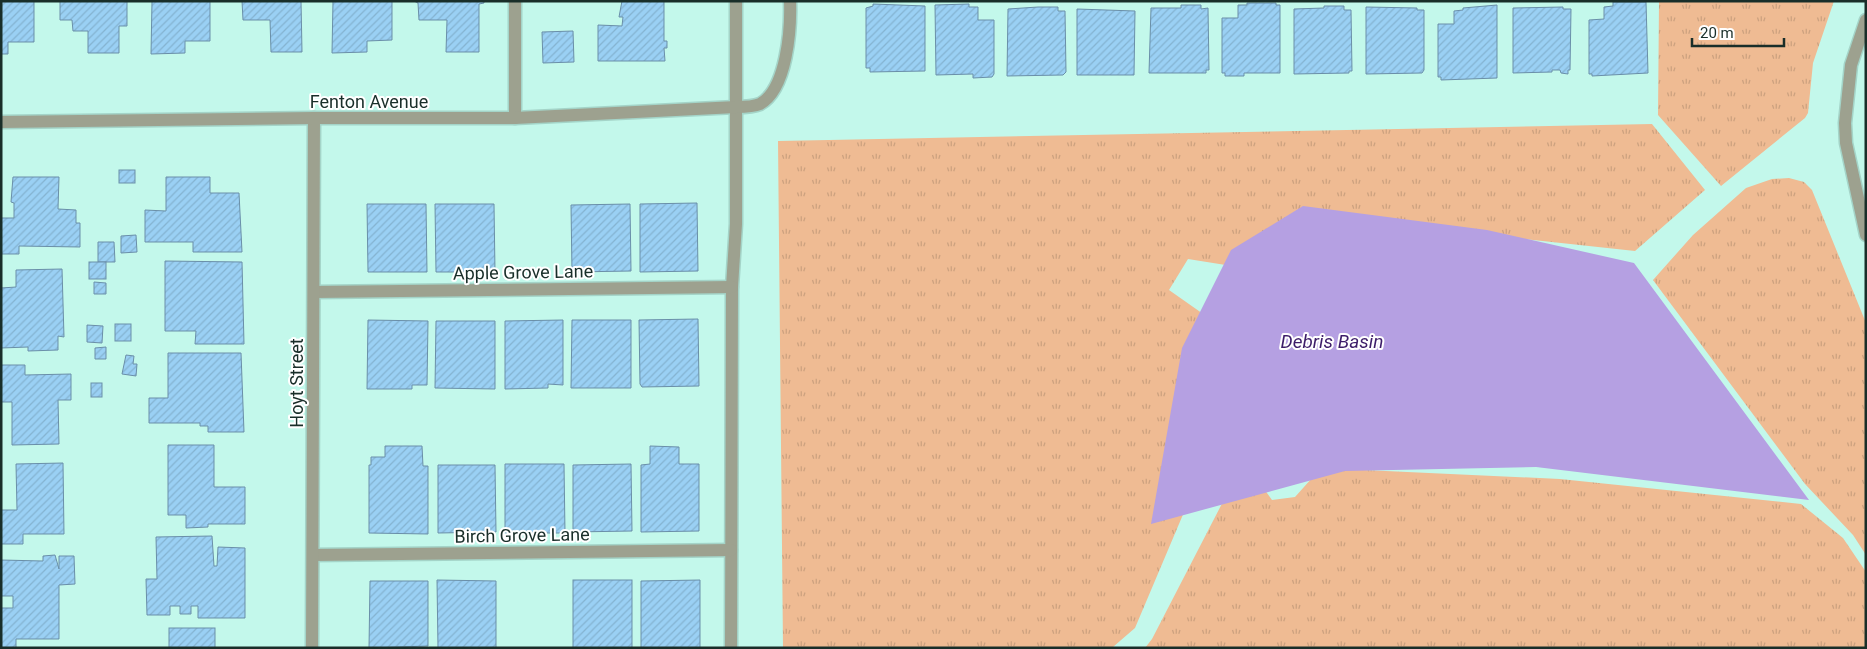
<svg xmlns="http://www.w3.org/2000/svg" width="1867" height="649" viewBox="0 0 1867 649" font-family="Roboto,sans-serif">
<defs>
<pattern id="grass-tufts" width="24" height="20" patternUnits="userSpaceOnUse" patternTransform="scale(1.25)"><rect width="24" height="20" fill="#efbb93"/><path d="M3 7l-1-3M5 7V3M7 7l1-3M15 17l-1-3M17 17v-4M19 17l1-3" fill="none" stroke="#cca17f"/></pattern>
<pattern id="building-hatch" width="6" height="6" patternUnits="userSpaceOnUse" patternTransform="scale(1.25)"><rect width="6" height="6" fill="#9ad0f4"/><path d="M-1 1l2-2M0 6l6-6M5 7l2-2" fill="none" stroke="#84b3d1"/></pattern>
</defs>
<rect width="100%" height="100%" fill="#c3f8eb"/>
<!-- grass -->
<g fill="url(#grass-tufts)">
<polygon points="1834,1 1813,63 1808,113 1805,118 1721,186 1658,115 1659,2"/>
<polygon points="1652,124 1705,190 1635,251 1339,219 1257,270 1188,259 1169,290 1253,349 1135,628 1113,647 783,648 778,141"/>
<polygon points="1789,178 1804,182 1812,190 1866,323 1866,555 1853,535 1805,484 1653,280 1693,235 1746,188 1772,179"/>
<polygon points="1244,461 1272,500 1295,497 1321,468 1560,479 1801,504 1843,538 1866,572 1866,648 1145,648 1152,639"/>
</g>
<!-- water -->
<polygon fill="#b5a0e2" points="1303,206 1487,230 1634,263 1809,500 1536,467 1345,471 1151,524 1182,348 1231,250"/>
<!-- building -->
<g fill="url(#building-hatch)" stroke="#6a8fa9">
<polygon points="1,1 34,1 34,42 8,42 8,54 1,54"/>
<polygon points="60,1 127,1 127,26 119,26 119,53 88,53 88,31 73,31 72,20 60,20"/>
<polygon points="152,1 210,1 210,41 185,41 185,53 151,54"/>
<polygon points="242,1 301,1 302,52 271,52 270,20 243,20"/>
<polygon points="333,1 392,1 392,40 367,41 367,52 332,53"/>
<polygon points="414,1 484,1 484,3 479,4 479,52 446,52 447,20 419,20 418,3"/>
<polygon points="622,1 664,1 664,41 667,41 667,48 664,48 665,61 598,61 598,25 622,26 623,17 619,17"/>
<polygon points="1613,2 1646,2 1648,73 1592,76 1592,74 1589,74 1589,20 1604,19 1604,7 1613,6"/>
<polygon points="1247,3 1276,3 1276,5 1280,5 1280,73 1244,73 1244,76 1225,76 1225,73 1222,73 1222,18 1238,18 1238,5 1247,5"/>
<polygon points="873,4 925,6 925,71 870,72 870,68 866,68 866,8 873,6"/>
<polygon points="969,4 969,7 978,7 978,20 994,20 994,74 992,77 973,78 973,74 936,75 935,5"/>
<polygon points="1181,5 1201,5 1201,9 1208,8 1209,70 1206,70 1206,73 1149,73 1151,8 1181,8"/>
<polygon points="1497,5 1497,78 1441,80 1441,77 1438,77 1438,24 1454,24 1454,11 1463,10 1463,8"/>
<polygon points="1324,6 1344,6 1344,10 1351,10 1352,71 1349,71 1349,73 1294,74 1294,9 1324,8"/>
<polygon points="1038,7 1058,7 1058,11 1065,11 1066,72 1063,75 1007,76 1008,9"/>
<polygon points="1366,7 1417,8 1417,10 1424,10 1424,70 1422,73 1366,74"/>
<polygon points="1563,7 1563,9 1571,9 1570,70 1568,70 1568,74 1561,73 1560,70 1552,70 1552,72 1513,73 1513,8"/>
<polygon points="1077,9 1135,11 1134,75 1077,75"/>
<polygon points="573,31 574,62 543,63 542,32"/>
<rect x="119" y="170" width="16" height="13"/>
<polygon points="13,177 59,177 58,209 76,210 76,223 80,223 80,247 19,246 19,254 1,254 1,218 14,218 14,203 11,202"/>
<polygon points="166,177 210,177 210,193 239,193 242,252 193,252 193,242 145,242 145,210 166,211"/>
<polygon points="697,203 698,271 640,272 640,204"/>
<polygon points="367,204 426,204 427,272 368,272"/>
<polygon points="435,204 494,204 495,272 436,272"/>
<polygon points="630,204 631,271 572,272 571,205"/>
<polygon points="136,235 137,252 121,253 121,236"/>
<polygon points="98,242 114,242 115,262 98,262"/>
<polygon points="165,261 242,262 244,344 195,344 196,331 165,331"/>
<rect x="89" y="262" width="17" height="17"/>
<polygon points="62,269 64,337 58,336 58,350 28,351 28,347 1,348 1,288 16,287 16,270"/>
<polygon points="94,282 106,283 106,294 94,294"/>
<polygon points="698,319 699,386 642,387 640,384 639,320"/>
<polygon points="368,320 428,321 427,385 412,385 412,389 367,389"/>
<polygon points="563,320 563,385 548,384 548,388 505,389 505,321"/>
<polygon points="572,320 631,320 631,388 571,388"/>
<polygon points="436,321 495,321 495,389 435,388"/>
<rect x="115" y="324" width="16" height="17"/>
<polygon points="87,325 103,326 102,343 87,342"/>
<polygon points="106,347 106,359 95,359 95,348"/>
<polygon points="168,353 241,353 244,432 208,432 208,426 200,426 200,423 149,423 149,398 168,398"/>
<polygon points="126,355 134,356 133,364 137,364 136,376 122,374"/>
<polygon points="1,365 25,365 25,375 71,374 71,400 58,400 59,444 12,445 12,402 1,402"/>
<rect x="91" y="383" width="11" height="14"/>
<polygon points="168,445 214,445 214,487 245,487 245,524 208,524 208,527 186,528 186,515 168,515"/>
<polygon points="385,446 422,446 423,466 428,466 428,534 369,533 369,465 371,465 371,457 385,457"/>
<polygon points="650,446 679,447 679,464 699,464 699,531 641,532 641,465 650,464"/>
<polygon points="63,463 64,534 23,534 23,544 1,544 1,510 17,510 16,464"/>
<polygon points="505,464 564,464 565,533 505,533"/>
<polygon points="631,464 632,531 573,532 573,465"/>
<polygon points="438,465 495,465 496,532 438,533"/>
<polygon points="212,536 214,566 217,566 218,547 245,548 245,618 198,618 198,606 191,606 191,614 180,614 180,606 170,606 170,615 147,615 146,579 157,579 156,537"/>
<polygon points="55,555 59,569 59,556 74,556 75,584 59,585 59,639 16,639 16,648 1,648 1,608 13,608 13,596 1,596 1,560 43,561 43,556"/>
<polygon points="437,580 496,581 496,648 438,648"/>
<rect x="573" y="580" width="59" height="68"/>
<polygon points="700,580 700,648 641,648 641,581"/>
<polygon points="370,581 428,581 428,646 369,648"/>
<rect x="169" y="628" width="46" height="20"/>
</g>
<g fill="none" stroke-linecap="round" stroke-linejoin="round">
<defs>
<g id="service">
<polyline points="515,1 515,118"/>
<polyline points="731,648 732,287 736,224 736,107"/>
</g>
<g id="minor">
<polyline points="1866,20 1851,65 1845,123 1846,143 1866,235"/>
<polyline points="314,292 732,287"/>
<polyline points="313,555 731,550"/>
<polyline points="312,648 314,118"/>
</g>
<g id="tertiary">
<polyline points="736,1 736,107"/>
<path d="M 1,122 L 314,118 L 515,118 L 736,107 C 743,107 753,107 760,104 C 787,89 791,29 790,1"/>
</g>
</defs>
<!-- service casing -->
<use href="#service" stroke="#a4d4c8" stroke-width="15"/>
<!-- minor casing -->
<use href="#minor" stroke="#a4d4c8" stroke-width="15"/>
<!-- tertiary casing -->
<use href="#tertiary" stroke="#a4d4c8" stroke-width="15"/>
<!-- service -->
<use href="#service" stroke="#9da18f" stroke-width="12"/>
<!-- minor -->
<use href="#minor" stroke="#9da18f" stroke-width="12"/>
<!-- tertiary -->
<use href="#tertiary" stroke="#9da18f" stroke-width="12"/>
</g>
<g text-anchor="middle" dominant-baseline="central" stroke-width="4" stroke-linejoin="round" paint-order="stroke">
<!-- street labels -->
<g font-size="18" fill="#192e29" stroke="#fff">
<text x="369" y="101">Fenton Avenue</text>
<text transform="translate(523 272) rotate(-1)">Apple Grove Lane</text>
<text transform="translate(296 383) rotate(-90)">Hoyt Street</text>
<text transform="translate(522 535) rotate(-1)">Birch Grove Lane</text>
</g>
<!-- water labels -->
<g font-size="19" font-style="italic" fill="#3d1d69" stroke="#fff">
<text x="1332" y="341">Debris Basin</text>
</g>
</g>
<!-- border -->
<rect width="1867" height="649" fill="none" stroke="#192e29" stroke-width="5"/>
<!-- scale -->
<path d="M1692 38v8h92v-8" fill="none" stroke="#192e29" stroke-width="2.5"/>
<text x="1700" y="38" font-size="15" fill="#192e29" stroke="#ffffff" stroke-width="4" paint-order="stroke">20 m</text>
</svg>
